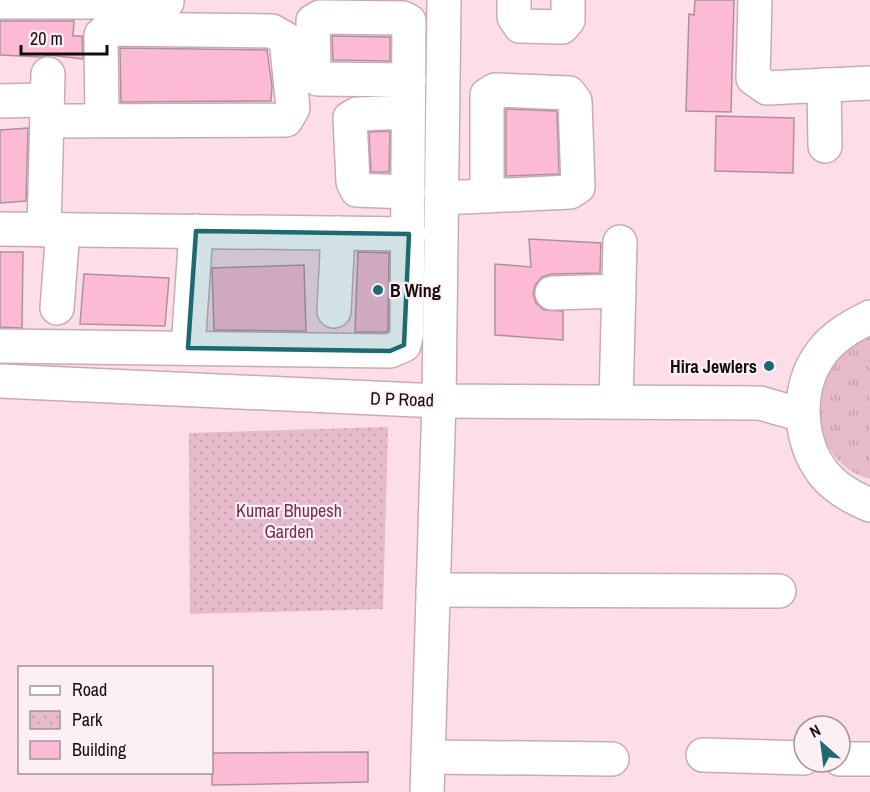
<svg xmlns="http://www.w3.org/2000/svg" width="870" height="792" viewBox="0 0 870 792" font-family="'Archivo Narrow',sans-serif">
<defs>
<pattern id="grass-tufts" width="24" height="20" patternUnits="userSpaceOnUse" patternTransform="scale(1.5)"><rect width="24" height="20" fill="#e6bacb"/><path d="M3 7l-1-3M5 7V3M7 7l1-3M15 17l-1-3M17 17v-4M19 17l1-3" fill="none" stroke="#c59fad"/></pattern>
<pattern id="park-dots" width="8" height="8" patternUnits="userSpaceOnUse" patternTransform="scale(1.5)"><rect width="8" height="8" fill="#e6bacb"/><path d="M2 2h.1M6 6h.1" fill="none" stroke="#c59fad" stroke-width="1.8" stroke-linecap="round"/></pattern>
</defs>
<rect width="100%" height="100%" fill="#fcdde8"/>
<!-- grass -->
<path fill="url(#grass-tufts)" d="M 870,333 L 870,479 C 822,467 804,404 830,365 C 839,350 855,341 870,333 Z"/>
<!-- park -->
<polygon fill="url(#park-dots)" points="388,427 383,609 190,614 189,433"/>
<!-- building -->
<g fill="#fcbad4" stroke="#ae919c" stroke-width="1.5">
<polygon points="695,0 734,0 731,112 686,111 689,14 694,15"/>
<polygon points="0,21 74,21 73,36 82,36 83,59 49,55 41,57 0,55"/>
<polygon points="332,36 390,37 390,61 333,60"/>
<polygon points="120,48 267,50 272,86 271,101 121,102"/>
<polygon points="506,109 557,111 559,174 506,176"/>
<polygon points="716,116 794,118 793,173 715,171"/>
<polygon points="28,128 26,201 0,203 0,130"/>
<polygon points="390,131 389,172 371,172 369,132"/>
<polygon points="529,239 601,243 600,273 551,274 542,277 535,285 533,294 536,303 544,310 563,311 563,340 495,335 495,264 531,267"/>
<polygon points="0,252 23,252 22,328 0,327"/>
<polygon points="358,252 389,253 388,331 386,332 355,332"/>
<polygon points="304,265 306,331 214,330 212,268"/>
<polygon points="84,274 169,278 165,326 80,324"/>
<polygon points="368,752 368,782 212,785 212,753"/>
</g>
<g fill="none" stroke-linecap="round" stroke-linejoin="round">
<defs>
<g id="minor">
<polyline points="514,0 514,17 520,26 562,27 568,20 568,0"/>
<polyline points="755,0 753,78 767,88 870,83"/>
<polyline points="0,2 167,2"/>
<polyline points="824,85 825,146"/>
<polyline points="0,101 47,100"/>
<polyline points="47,121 286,120 293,108 286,39 272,31 108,29 101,35 102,121"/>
<polyline points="408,192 357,190 353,182 350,118 357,114 408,112"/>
<polyline points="442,198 570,192 578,187 575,101 569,93 495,90 487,95 487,196"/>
<polyline points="0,229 409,234"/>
<polyline points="44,230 48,74"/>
<polyline points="552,293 619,291"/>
<polyline points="57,308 63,230"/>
<polyline points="334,311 338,233"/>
<path d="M 870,317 C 852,326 834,336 822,352 C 795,387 798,441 824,474 C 836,489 853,498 870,505"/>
<polyline points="0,346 390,351 404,345 407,333 409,21 403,18 320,17 313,21 314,70 318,79 409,80"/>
<polyline points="188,348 196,231"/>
<polyline points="0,381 439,401 760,403 802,415"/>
<polyline points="616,402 620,242"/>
<polyline points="433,590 779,591"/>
<polyline points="703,755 804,758"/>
<polyline points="428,757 612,759"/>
<polyline points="840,759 870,759"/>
<polyline points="427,792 439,401 444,0"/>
</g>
</defs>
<!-- minor casing -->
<use href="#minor" stroke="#c9abb6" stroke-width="36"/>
<!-- minor -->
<use href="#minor" stroke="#fff" stroke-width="33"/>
</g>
<!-- marked area -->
<path fill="#1e6a71" fill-opacity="0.2" stroke="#1e6a71" stroke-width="4.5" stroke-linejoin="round" d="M 196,231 L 409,234 L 404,345 L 390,351 L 188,348 Z"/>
<!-- markers -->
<g fill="#1e6a71" stroke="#fdf0f5" stroke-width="2">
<circle cx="378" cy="290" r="6"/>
<circle cx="769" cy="366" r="6"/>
</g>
<g text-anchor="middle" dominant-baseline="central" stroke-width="4.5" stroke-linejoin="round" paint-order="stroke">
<!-- poi labels -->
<g font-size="18" font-weight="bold" fill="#160c10" stroke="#fdf0f5" text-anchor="start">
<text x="390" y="290">B Wing</text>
<text x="757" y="366" text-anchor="end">Hira Jewlers</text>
</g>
<!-- street labels -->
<g font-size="18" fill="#160c10" stroke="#fdf0f5">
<text transform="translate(402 399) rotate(2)">D P Road</text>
</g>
<!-- park labels -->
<g font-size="18" fill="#792e51" stroke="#fdf0f5">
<text x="289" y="510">Kumar Bhupesh<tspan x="289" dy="21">Garden</tspan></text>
</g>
</g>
<!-- legend -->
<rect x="18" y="666" width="195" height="108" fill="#fdf0f5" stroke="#a19599" stroke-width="1.5"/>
<rect x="30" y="686" width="30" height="9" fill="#ffffff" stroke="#a19599" stroke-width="1.5"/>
<text x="72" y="696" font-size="18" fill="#160c10">Road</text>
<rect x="30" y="711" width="30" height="18" fill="url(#park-dots)" stroke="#a19599" stroke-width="1.5"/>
<text x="72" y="726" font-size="18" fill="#160c10">Park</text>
<rect x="30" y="741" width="30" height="18" fill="#fcbad4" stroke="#a19599" stroke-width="1.5"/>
<text x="72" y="756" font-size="18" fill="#160c10">Building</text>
<!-- north arrow -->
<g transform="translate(822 744) rotate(332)"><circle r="28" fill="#fdf0f5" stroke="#a19599" stroke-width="1.5"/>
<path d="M0-4.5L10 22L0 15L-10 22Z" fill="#1e6a71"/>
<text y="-9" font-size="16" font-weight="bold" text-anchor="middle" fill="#160c10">N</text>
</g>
<!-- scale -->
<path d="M21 45v9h86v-9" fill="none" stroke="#160c10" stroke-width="3"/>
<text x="30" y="45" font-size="18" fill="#160c10" stroke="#fdf0f5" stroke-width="4.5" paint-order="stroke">20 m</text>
</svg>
